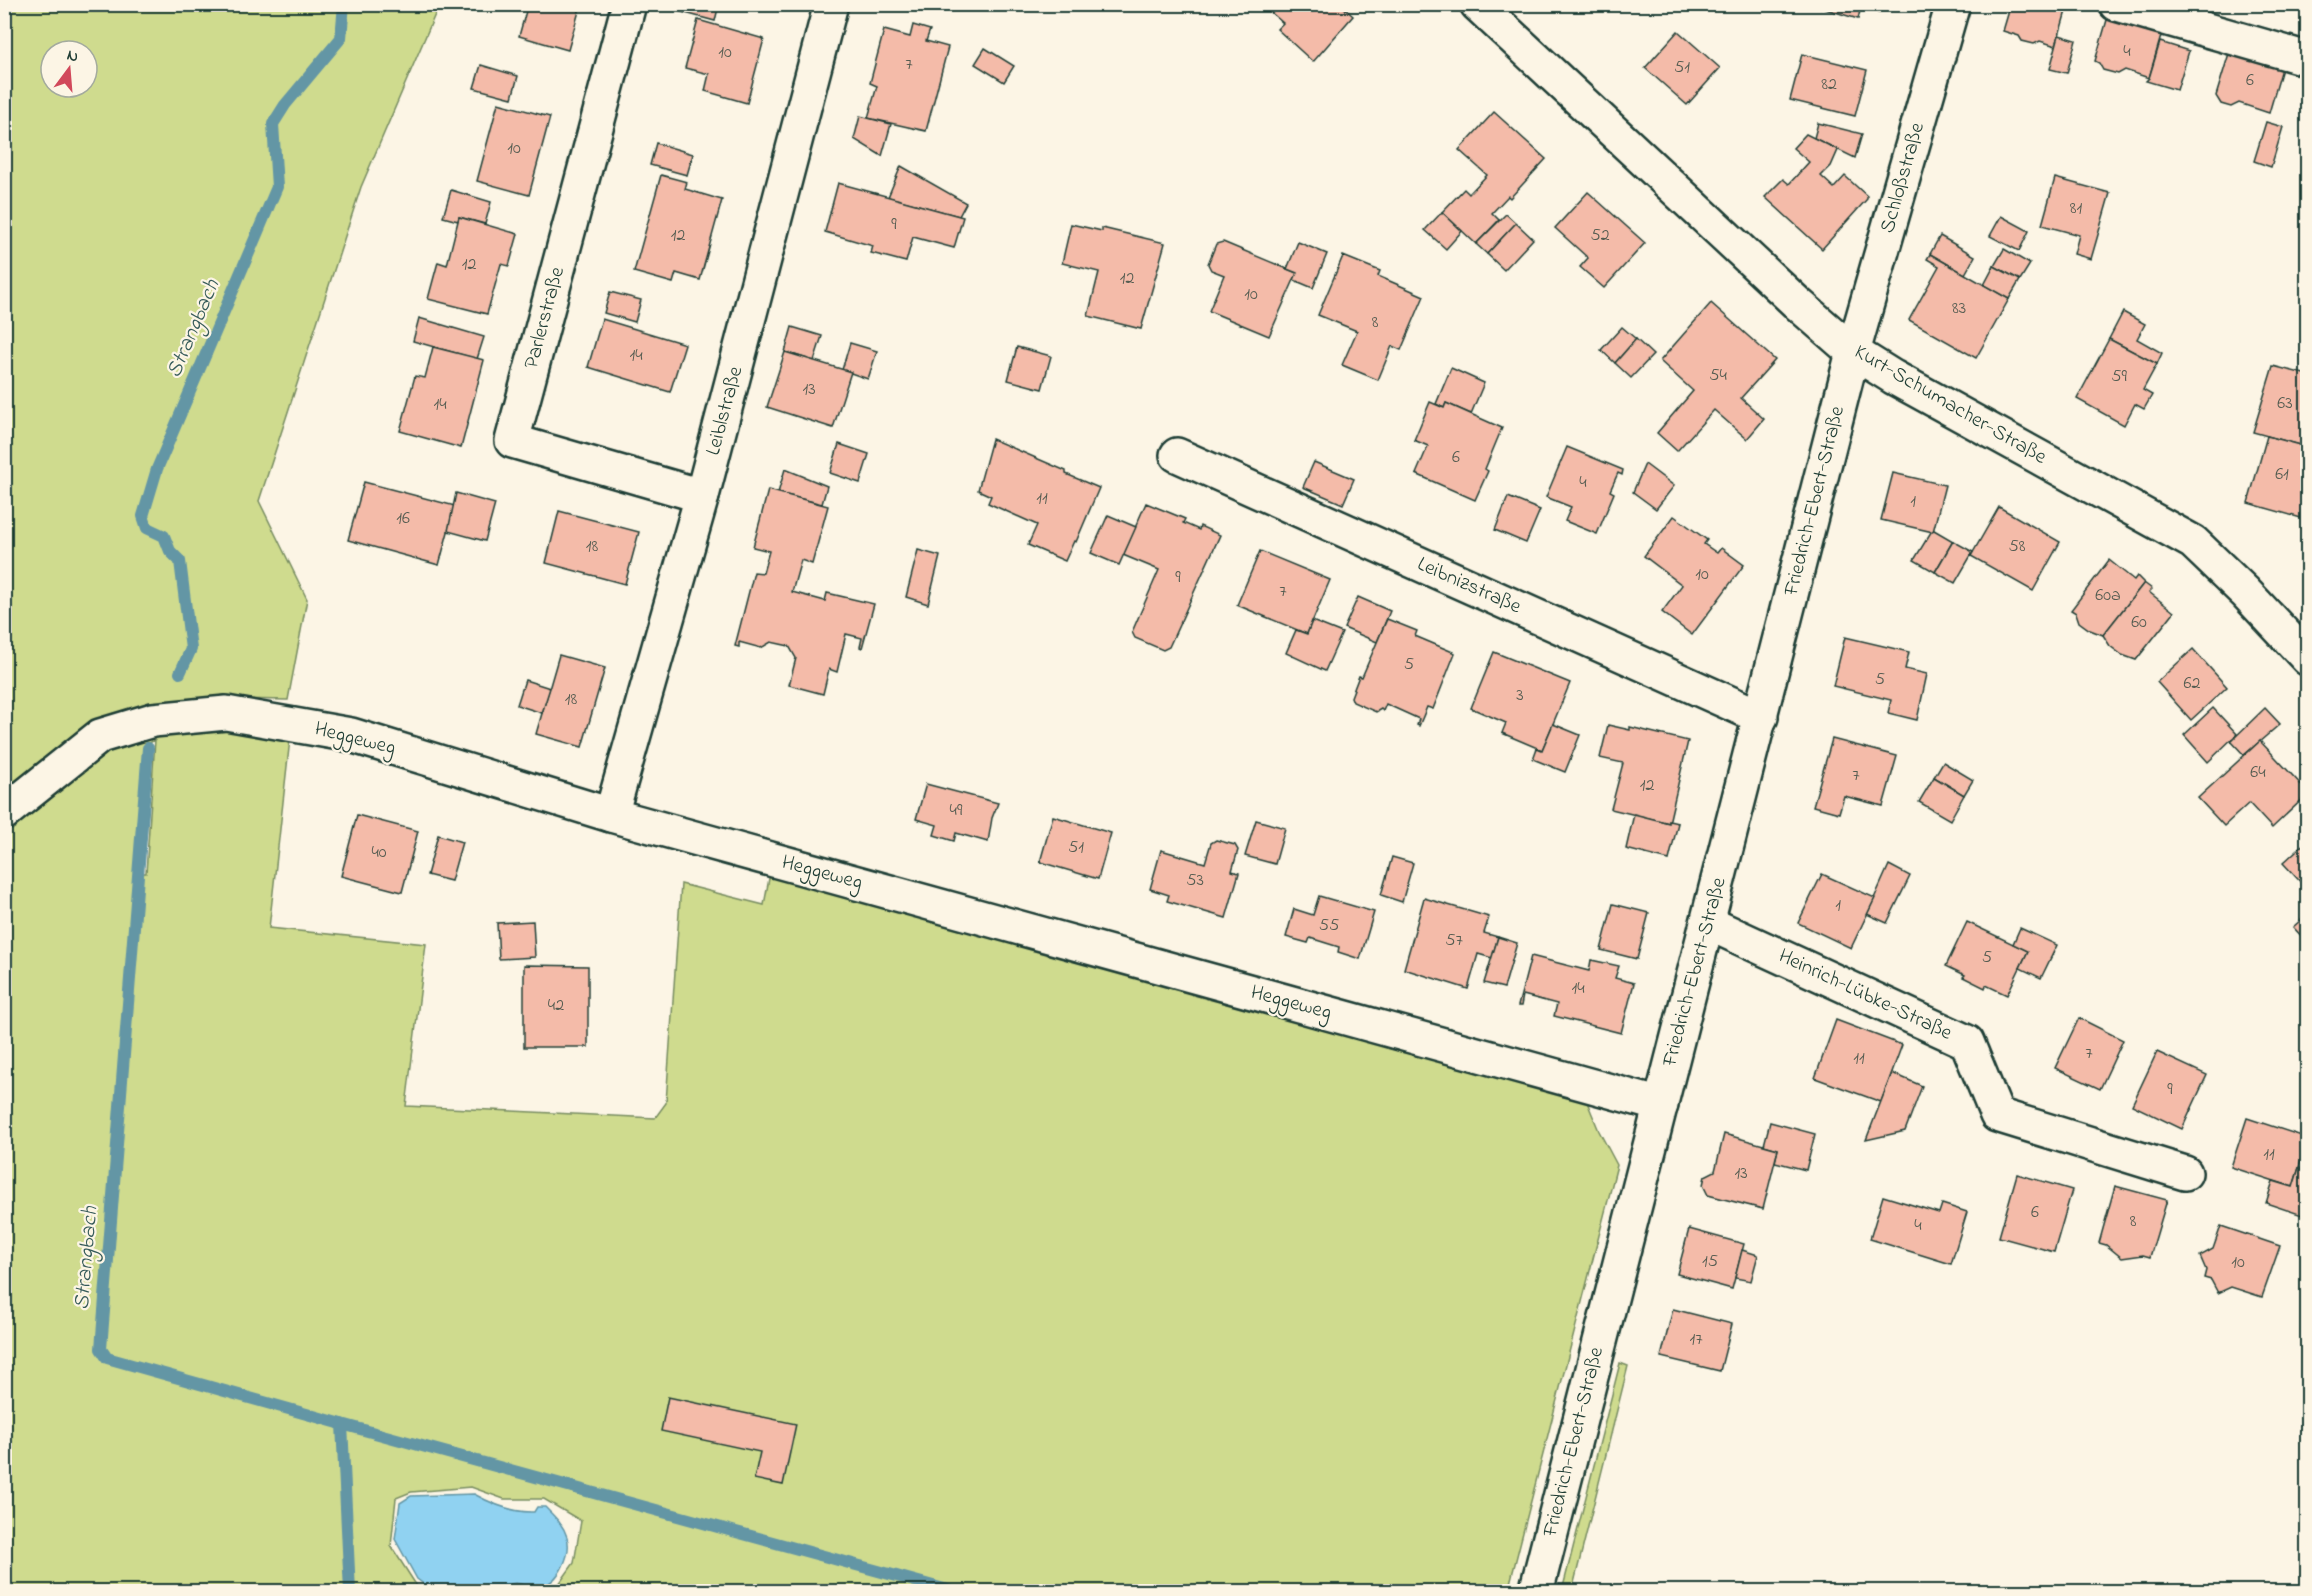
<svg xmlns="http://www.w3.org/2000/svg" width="2312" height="1596" viewBox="0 0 2312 1596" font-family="'Indie Flower',sans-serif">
<rect width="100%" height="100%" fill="#fcf5e5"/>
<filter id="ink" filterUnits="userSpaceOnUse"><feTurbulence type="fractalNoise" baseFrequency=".0167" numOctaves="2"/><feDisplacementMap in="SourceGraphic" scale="12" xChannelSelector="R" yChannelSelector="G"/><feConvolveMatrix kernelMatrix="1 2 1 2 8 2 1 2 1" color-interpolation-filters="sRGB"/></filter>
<g filter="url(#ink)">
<!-- green -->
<g fill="#cfdb8e" stroke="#778c61" stroke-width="1.5" fill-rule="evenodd">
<path d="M 8,5 L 439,5 L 361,187 L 259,501 L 307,599 L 288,700 L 227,699 L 5,794 L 4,35 ZM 51,51 L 87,51 L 87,87 L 51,87 Z"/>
<path d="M 175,722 L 290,739 L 269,928 L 426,944 L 406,1106 L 655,1118 L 666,1103 L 681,884 L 764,905 L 771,868 L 1585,1097 L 1599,1131 L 1617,1165 L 1508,1591 L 554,1591 L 574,1563 L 581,1521 L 544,1499 L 504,1499 L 471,1487 L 411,1492 L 396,1498 L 391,1546 L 420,1591 L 5,1592 L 5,825 L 89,756 ZM 155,740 L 146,873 L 136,873 L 145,745 Z"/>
<polygon points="1620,1363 1628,1366 1572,1591 1562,1591"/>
</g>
<!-- water -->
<path fill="#90d2f1" stroke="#6396a5" stroke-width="1.5" d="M 474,1494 C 492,1504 514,1513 534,1512 L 537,1507 L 545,1507 C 554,1516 563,1524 567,1537 C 572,1554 559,1582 542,1586 C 522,1592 520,1573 499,1592 L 446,1591 L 429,1588 L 417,1579 L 395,1539 L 400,1503 L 411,1496 Z"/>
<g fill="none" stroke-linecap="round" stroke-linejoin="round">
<!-- stream -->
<g stroke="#6396a5" stroke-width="12">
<polyline points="180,673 191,649 180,561 170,551 164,536 147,528 143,516 157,469 277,187 273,124 285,105 341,38 344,4"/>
<polyline points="148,748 101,1349 107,1358 342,1424 350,1592"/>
<polyline points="342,1424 955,1592"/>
</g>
</g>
<!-- building -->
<g fill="#f4bba9" stroke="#1f3d34" stroke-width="1.5">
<polygon points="528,4 581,4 568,50 519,36"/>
<polygon points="672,4 719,4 715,21 670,9"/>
<polygon points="1261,4 1340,4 1353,16 1313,62 1277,29 1283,23"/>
<polygon points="1820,4 1881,4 1879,13 1861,7 1858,19 1819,7"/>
<polygon points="2011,4 2068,4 2056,46 2040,41 2034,44 2022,41 2019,36 2003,31"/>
<polygon points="2109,13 2163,29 2149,78 2125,70 2118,74 2103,70 2099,63 2095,61"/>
<polygon points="698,20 764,39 747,103 705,91 709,74 685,68"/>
<polygon points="913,25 930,30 926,41 948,47 926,131 868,118 877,86 870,83 884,30 910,37"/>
<polygon points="1678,31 1720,68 1687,105 1645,68"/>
<polygon points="2059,35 2076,40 2067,73 2050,69"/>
<polygon points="2160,42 2189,51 2177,90 2146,81 2149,78"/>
<polygon points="985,48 1014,66 1004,82 975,64"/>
<polygon points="2230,50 2283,65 2269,113 2239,103 2231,107 2221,104 2216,96"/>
<polygon points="1802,54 1867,70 1855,116 1790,100"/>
<polygon points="481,65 518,76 512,98 474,88"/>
<polygon points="498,103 550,117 529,195 477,181"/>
<polygon points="1494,112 1546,159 1510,198 1508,196 1492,213 1499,220 1476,244 1442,212 1464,189 1469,194 1487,175 1459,150"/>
<polygon points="860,116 891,124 882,156 854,139"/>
<polygon points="2266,122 2283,127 2271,167 2254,161"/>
<polygon points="1818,123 1862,134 1855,158 1814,138"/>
<polygon points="1806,134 1838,150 1831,166 1821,176 1834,188 1845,176 1867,196 1867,199 1822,249 1765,197 1783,179 1789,184 1809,162 1793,148"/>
<polygon points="656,143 693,154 687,175 650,165"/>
<polygon points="901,166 966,203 959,216 888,197"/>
<polygon points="661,175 687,182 685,189 722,200 700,280 676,273 673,283 634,272"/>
<polygon points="2055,178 2110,193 2091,259 2074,254 2079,235 2042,225"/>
<polygon points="838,183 963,217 954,248 913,237 906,262 871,253 873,246 825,232"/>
<polygon points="451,190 491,202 485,224 459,217 458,221 443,217"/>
<polygon points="1588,192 1645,243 1604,288 1580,267 1588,258 1555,228"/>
<polygon points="1442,212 1462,231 1446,249 1425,230"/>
<polygon points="1506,214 1516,223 1487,254 1476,244"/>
<polygon points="2001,216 2029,231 2019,251 1990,236"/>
<polygon points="459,217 518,234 509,266 501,264 487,314 428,299 438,262 447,265"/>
<polygon points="1516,223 1533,239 1504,270 1487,254"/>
<polygon points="1071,224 1102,231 1102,228 1165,243 1141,329 1088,316 1099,272 1062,263"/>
<polygon points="1940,236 1975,256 1965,274 1930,254"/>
<polygon points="1223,242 1297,273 1269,336 1209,311 1224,275 1211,270 1208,264 1216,244"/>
<polygon points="1298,242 1327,254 1313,288 1294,280 1297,273 1287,269"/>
<polygon points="2004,249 2030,264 2020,280 1994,266"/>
<polygon points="1930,254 2009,299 1976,358 1909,320 1939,266 1927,259"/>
<polygon points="1343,256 1380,271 1378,276 1424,296 1401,350 1392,346 1378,380 1342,365 1357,331 1318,315"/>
<polygon points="1994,266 2020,280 2009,299 1984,285"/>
<polygon points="610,292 641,300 635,322 604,313"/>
<polygon points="1711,303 1775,360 1741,398 1764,419 1747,439 1714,410 1677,451 1657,433 1693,391 1660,361"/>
<polygon points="2123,312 2145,324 2137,339 2162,353 2157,364 2109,339"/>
<polygon points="419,318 484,337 477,359 413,341"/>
<polygon points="602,319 685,344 670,392 588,367"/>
<polygon points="792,327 822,336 814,361 785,352"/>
<polygon points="1622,327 1636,339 1615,363 1601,350"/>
<polygon points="1636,339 1653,355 1631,378 1615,363"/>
<polygon points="2109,339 2157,364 2143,390 2152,395 2144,409 2135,404 2124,425 2077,399"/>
<polygon points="850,343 877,351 868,379 842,370"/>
<polygon points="433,347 484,360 461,448 400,431 415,376 425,378"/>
<polygon points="1017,347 1051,356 1042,389 1008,380"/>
<polygon points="785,352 851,372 833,428 767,407"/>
<polygon points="2273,366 2308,375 2308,447 2253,432"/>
<polygon points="1451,368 1484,383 1471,414 1446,403 1444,408 1436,404"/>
<polygon points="1430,402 1444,408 1446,403 1502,428 1485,469 1488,471 1475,500 1416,474 1428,446 1414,440"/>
<polygon points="2267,436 2308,447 2308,520 2248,503"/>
<polygon points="992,439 1066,471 1066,474 1099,488 1076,542 1074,541 1065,561 1028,545 1037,525 988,503 991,496 978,490"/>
<polygon points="839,444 869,454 860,483 830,473"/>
<polygon points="1567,447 1623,470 1622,475 1618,473 1610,491 1614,493 1597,534 1565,521 1571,507 1546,497"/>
<polygon points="1314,462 1354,479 1343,504 1303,487"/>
<polygon points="1645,464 1674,486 1656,509 1633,492"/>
<polygon points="785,469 827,486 822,504 778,493"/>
<polygon points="1893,473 1945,485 1933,532 1881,520"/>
<polygon points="364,482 455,506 439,565 348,540"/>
<polygon points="768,490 828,506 812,564 801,560 792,592 825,601 827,593 874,604 862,648 860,647 862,638 846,634 837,672 829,669 823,694 789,685 796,658 789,646 771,642 761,648 739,642 739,647 735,646 754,572 763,573 769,551 753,547"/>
<polygon points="456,493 495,504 485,541 448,531"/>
<polygon points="1508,497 1540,510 1526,543 1495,530"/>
<polygon points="1146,503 1185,519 1183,523 1199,530 1200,526 1220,535 1169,647 1163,650 1135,638 1132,632 1159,570 1123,555"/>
<polygon points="1999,507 2060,542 2033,591 1971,556"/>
<polygon points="559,511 639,532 625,584 546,563"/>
<polygon points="1108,515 1136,527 1119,565 1091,553"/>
<polygon points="1674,516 1707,540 1704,544 1717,553 1721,548 1744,565 1692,635 1662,612 1682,585 1644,556"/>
<polygon points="1934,530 1953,541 1935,572 1914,560 1931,532"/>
<polygon points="1953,541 1973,552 1955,583 1935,572"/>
<polygon points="918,550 940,556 928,604 906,597"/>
<polygon points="1260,551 1330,580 1307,634 1237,605"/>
<polygon points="2109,560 2134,580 2137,576 2144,583 2103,635 2090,630 2079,622 2076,613 2071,610"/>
<polygon points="2144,583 2152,589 2149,592 2174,612 2136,660 2122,655 2110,646 2103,635"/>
<polygon points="1358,597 1390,611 1377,642 1344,628"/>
<polygon points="1387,619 1417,631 1415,636 1455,653 1433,709 1427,707 1419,726 1417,725 1419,719 1386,704 1383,711 1381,709 1376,712 1353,702 1351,697 1359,676 1362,677"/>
<polygon points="1312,621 1342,633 1325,671 1286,653 1296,630 1307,634"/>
<polygon points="1845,637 1909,652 1905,669 1927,674 1917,720 1888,713 1891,700 1833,686"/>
<polygon points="2193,649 2227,687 2191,720 2157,682"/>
<polygon points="1494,652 1570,683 1542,750 1502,733 1506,723 1471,708"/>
<polygon points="559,655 605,668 582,747 536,734"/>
<polygon points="525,680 550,688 542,713 517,705"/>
<polygon points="2213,708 2237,734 2208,762 2184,735"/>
<polygon points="2265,708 2280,724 2244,755 2231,741"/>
<polygon points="1553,724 1580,735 1565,772 1533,759 1537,748 1542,750"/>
<polygon points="1608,725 1630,730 1630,727 1688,741 1669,823 1611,809 1623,763 1600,758"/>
<polygon points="1832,739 1897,756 1883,806 1844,796 1839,813 1813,806"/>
<polygon points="2260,741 2308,792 2308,794 2272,828 2249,803 2224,826 2198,798"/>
<polygon points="1943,762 1973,780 1964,795 1934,777"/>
<polygon points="1934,777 1964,795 1950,820 1919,802"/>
<polygon points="926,784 998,803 992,818 988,842 956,833 954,841 934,835 937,825 916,819"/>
<polygon points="1634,814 1669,823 1669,821 1678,823 1669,860 1626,849"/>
<polygon points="357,815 418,831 402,892 341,876"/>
<polygon points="1053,816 1111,833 1098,879 1040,862"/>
<polygon points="1256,820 1285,828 1275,864 1245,856"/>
<polygon points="438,835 462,842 451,881 427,875"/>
<polygon points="1216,840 1235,845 1238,850 1232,871 1239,873 1226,918 1167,901 1169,895 1150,889 1161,850 1205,863 1211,843"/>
<polygon points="2308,840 2308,889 2307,889 2283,863"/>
<polygon points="1392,857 1413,863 1402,902 1381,895"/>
<polygon points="1889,865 1910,876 1887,923 1867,914"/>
<polygon points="1822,874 1875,898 1851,948 1798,923"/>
<polygon points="1319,896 1374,912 1360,959 1338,952 1339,947 1310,938 1308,943 1286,937 1294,909 1313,915"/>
<polygon points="1424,898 1489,917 1484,933 1498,937 1492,958 1478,954 1468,989 1404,969"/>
<polygon points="1613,904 1649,913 1637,959 1601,950"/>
<polygon points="2308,914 2308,943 2293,927"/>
<polygon points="533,921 535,957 499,959 497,923"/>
<polygon points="1967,922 2028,951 2007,995 1986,985 1985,988 1963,977 1965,975 1946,966"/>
<polygon points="2020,928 2057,945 2041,978 2020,968 2028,951 2013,944"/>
<polygon points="1498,937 1517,943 1504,988 1484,983"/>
<polygon points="1531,956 1589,971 1591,960 1619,966 1615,978 1634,983 1621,1033 1554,1016 1557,1004 1523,995 1521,1006 1518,1006"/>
<polygon points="524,965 588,966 588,1047 524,1047"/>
<polygon points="2079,1018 2123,1040 2100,1089 2055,1068"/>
<polygon points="1836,1020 1902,1045 1881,1102 1815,1078"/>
<polygon points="2157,1052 2207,1075 2182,1129 2132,1105"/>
<polygon points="1892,1073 1922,1086 1905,1131 1866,1140"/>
<polygon points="2247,1118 2308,1138 2293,1187 2231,1167"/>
<polygon points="1770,1122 1815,1134 1806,1170 1775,1162 1778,1149 1764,1145"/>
<polygon points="1724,1134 1778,1149 1763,1209 1708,1195 1703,1185 1705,1176 1715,1171"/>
<polygon points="2299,1168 2308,1171 2308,1217 2266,1203 2273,1181 2293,1187"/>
<polygon points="2017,1174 2072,1190 2054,1252 1999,1237"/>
<polygon points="2115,1186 2167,1200 2150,1257 2143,1255 2122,1258 2106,1245 2099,1243"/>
<polygon points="1883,1196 1939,1213 1942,1204 1967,1212 1951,1264 1870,1239"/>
<polygon points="2221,1226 2280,1246 2262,1297 2231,1287 2218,1293 2211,1280 2204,1278 2206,1270 2200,1256 2213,1249"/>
<polygon points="1689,1229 1744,1244 1732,1289 1677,1274"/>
<polygon points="1742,1250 1758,1255 1751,1281 1735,1278"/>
<polygon points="1673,1309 1732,1324 1720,1371 1661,1357"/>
<polygon points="668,1397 796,1424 783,1485 754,1479 760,1452 661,1431"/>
</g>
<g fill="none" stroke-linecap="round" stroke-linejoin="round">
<defs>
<g id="minor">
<polyline points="629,4 512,441 702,496"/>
<polyline points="1477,4 1797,303 1853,352 1893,377 2193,542 2245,592 2308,659"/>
<polyline points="2116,4 2308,59"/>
<polyline points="1177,455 1761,717"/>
<polyline points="4,813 100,736 153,720 226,713 351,735 611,815 1661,1105"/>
<polyline points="611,815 702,496 831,4"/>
<polyline points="1708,923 1967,1042 1997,1115 2185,1173"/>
<polyline points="1536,1592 1853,352 1953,4"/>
</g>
</defs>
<!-- minor casing -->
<use href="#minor" stroke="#1f3d34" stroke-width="38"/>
<!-- minor -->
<use href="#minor" stroke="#fcf5e5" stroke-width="33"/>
</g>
</g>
<g text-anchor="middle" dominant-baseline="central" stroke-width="4.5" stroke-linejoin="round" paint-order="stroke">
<!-- number labels -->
<g font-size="18" fill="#545c51">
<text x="2127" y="52">4</text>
<text x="725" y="53">10</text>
<text x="909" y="65">7</text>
<text x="1682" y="68">51</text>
<text x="2250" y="81">6</text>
<text x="1829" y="85">82</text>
<text x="514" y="149">10</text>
<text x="2076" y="209">81</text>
<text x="894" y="225">9</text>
<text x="678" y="236">12</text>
<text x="1600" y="236">52</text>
<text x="469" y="265">12</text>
<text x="1127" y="279">12</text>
<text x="1251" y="295">10</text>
<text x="1959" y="309">83</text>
<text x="1375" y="323">8</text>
<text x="636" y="356">14</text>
<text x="1718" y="376">54</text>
<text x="2119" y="377">59</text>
<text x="809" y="390">13</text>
<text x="2285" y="404">63</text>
<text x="440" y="405">14</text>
<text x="1456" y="458">6</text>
<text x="2282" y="475">61</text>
<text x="1583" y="483">4</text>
<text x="1042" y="499">11</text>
<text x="1913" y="502">1</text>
<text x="403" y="519">16</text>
<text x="592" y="547">18</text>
<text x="2017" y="547">58</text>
<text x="1702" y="575">10</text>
<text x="1178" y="578">9</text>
<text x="1283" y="592">7</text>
<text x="2108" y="596">60a</text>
<text x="2139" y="623">60</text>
<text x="1409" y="665">5</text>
<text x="1880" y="680">5</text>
<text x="2192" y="684">62</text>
<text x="1520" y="696">3</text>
<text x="571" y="700">18</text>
<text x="2258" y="773">64</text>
<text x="1856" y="776">7</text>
<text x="1647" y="786">12</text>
<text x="956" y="811">49</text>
<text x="1076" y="848">51</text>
<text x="379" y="853">40</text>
<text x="1195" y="881">53</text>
<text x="1838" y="906">1</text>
<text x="1329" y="926">55</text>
<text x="1454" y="941">57</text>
<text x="1987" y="958">5</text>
<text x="1578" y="989">14</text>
<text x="556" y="1006">42</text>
<text x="2089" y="1054">7</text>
<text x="1859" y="1059">11</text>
<text x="2170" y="1090">9</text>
<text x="2269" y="1155">11</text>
<text x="1741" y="1174">13</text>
<text x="2035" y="1213">6</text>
<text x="2133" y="1222">8</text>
<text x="1918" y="1226">4</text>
<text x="1710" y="1262">15</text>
<text x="2238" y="1263">10</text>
<text x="1696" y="1340">17</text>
</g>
<!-- street labels -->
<g font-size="21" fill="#1f3d34" stroke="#fcf5e5">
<text transform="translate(1903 178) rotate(-74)">Schloßstraße</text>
<text transform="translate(545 318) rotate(-75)">Parlerstraße</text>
<text transform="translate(1950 405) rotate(30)">Kurt-Schumacher-Straße</text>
<text transform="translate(725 411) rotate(-75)">Leiblstraße</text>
<text transform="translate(1815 501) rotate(-76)">Friedrich-Ebert-Straße</text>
<text transform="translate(1469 586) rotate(24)">Leibnizstraße</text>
<text transform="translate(355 739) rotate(14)">Heggeweg</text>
<text transform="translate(822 873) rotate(15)">Heggeweg</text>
<text transform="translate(1695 972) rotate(-75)">Friedrich-Ebert-Straße</text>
<text transform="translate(1865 995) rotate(25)">Heinrich-Lübke-Straße</text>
<text transform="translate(1291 1003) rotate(15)">Heggeweg</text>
<text transform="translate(1574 1442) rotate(-76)">Friedrich-Ebert-Straße</text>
</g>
<!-- water labels -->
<g font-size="22" font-style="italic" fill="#365b5a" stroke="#fcf5e5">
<text transform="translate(194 329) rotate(-67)">Strangbach</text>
<text transform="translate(87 1258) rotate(-85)">Strangbach</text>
</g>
</g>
<!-- margin -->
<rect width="2312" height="1596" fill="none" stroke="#fcf5e5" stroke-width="24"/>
<rect x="12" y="12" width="2288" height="1572" fill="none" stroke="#1f3d34" stroke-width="2" filter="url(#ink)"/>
<!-- north arrow -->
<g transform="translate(69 69) rotate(16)"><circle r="28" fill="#fcf5e5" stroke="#a4ab9e" stroke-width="1.5"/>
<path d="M0-4.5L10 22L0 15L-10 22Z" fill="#d1495b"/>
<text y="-9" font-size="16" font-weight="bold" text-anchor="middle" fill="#1f3d34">N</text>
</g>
</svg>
